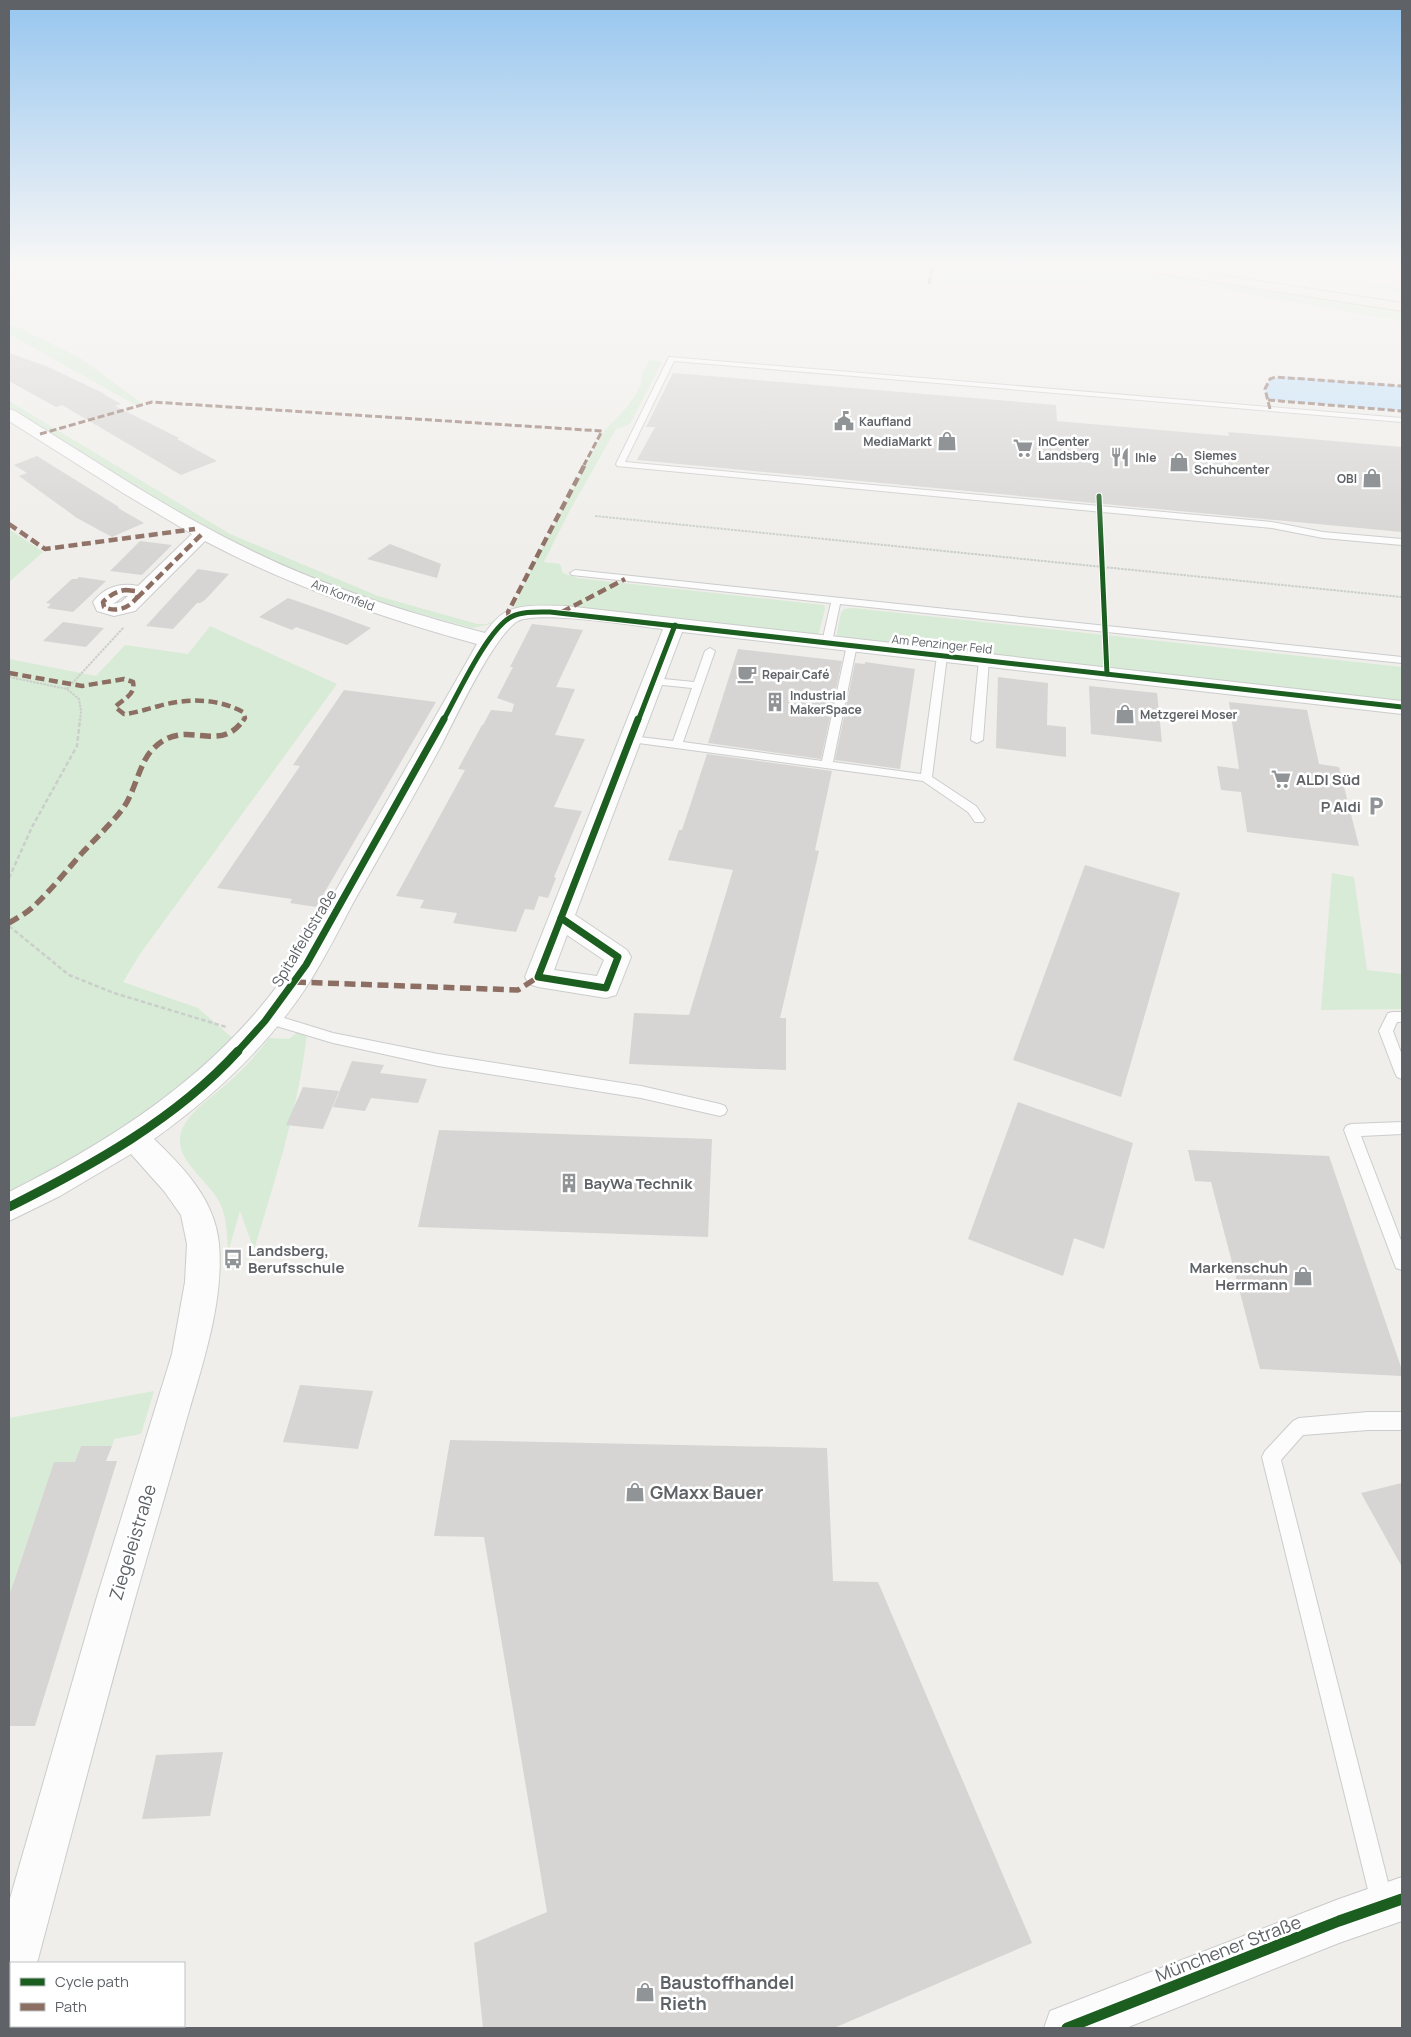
<svg xmlns="http://www.w3.org/2000/svg" width="1411" height="2037" viewBox="0 0 1411 2037" font-family="Manrope,sans-serif">
<rect width="100%" height="100%" fill="#efeeea"/>
<!-- green -->
<g fill="#d8ebd6">
<polygon points="934,267 1132,267 1402,310 1402,321 1170,281 931,285"/>
<polygon points="1233,267 1269,267 1402,288 1402,292"/>
<polygon points="9,326 16,326 80,358 143,404 137,406 9,334"/>
<polygon points="649,360 662,362 630,424 616,429 569,512 544,562 560,564 563,573 577,578 824,605 825,609 818,636 560,606 540,605 513,610 532,567 604,431 625,409 634,397 641,384 642,374"/>
<polygon points="9,401 230,534 378,596 477,624 486,624 505,617 490,624 472,628 382,603 293,570 200,526 31,423 9,408"/>
<polygon points="9,529 43,552 9,582"/>
<polygon points="853,608 1402,667 1402,701 836,638 841,613 844,609"/>
<polygon points="210,626 337,684 140,954 123,982 198,1008 236,1041 187,1090 78,1162 9,1193 9,659 96,676 125,645 188,654"/>
<polygon points="1332,873 1354,877 1367,970 1402,974 1402,1009 1321,1010"/>
<path d="M 308,1023 C 301,1101 276,1176 254,1250 L 240,1211 L 228,1252 C 227,1236 227,1218 220,1203 C 207,1178 164,1154 186,1122 C 197,1106 217,1093 231,1080 C 245,1068 258,1053 269,1038 L 289,1039 Z"/>
<polygon points="154,1391 141,1434 114,1439 112,1446 81,1446 75,1462 54,1462 13,1583 23,1620 9,1620 9,1418"/>
</g>
<!-- water -->
<polygon fill="#bfe0f9" points="1284,376 1402,386 1402,411 1268,400 1265,389 1270,379"/>
<!-- building -->
<g fill="#d6d5d3">
<polygon points="9,353 46,366 105,394 103,394 121,404 115,406 179,438 177,439 217,461 181,475 62,405 56,407 9,381"/>
<polygon points="673,373 1056,405 1057,421 1229,436 1228,432 1402,447 1402,532 637,460 655,427 646,427"/>
<polygon points="37,456 119,507 118,508 144,523 112,537 77,518 19,476 27,473 14,465"/>
<polygon points="140,541 172,545 142,575 110,571"/>
<polygon points="390,544 441,564 437,578 367,559"/>
<polygon points="198,569 229,574 205,600 200,603 197,603 173,629 146,626"/>
<polygon points="79,577 106,581 73,612 47,608 51,604 46,603 72,579 77,579"/>
<polygon points="288,598 328,612 371,628 347,645 296,627 292,630 259,617"/>
<polygon points="63,622 104,628 86,647 43,641"/>
<polygon points="532,624 583,630 556,687 575,689 555,735 585,739 554,807 582,811 554,877 556,878 548,898 539,896 534,910 525,909 516,932 453,923 457,913 420,908 424,900 396,896 465,770 458,769 482,725 483,725 491,710 512,712 514,704 497,698 513,667 510,667"/>
<polygon points="738,649 842,661 821,759 708,743"/>
<polygon points="865,662 915,669 900,769 835,760 855,663 865,664"/>
<polygon points="998,677 1048,683 1047,725 1066,727 1066,757 996,748"/>
<polygon points="1089,686 1157,693 1162,742 1091,734"/>
<polygon points="344,690 436,702 316,907 290,903 292,899 217,888 300,766 293,765"/>
<polygon points="1229,702 1307,710 1319,764 1339,767 1359,846 1247,832 1241,792 1221,790 1217,766 1239,769"/>
<polygon points="707,754 832,771 815,850 819,851 780,1018 786,1018 786,1070 629,1064 634,1013 689,1015 733,870 668,860 679,830 682,830"/>
<polygon points="1085,865 1180,893 1121,1097 1013,1060"/>
<polygon points="352,1061 384,1065 380,1073 427,1079 418,1103 371,1098 365,1111 333,1107"/>
<polygon points="303,1087 339,1091 323,1129 286,1125"/>
<polygon points="1018,1102 1133,1143 1104,1249 1074,1238 1063,1276 968,1239"/>
<polygon points="439,1130 712,1139 708,1237 418,1227"/>
<polygon points="1188,1150 1329,1156 1402,1370 1402,1376 1260,1369 1211,1182 1195,1181"/>
<polygon points="300,1385 373,1391 358,1449 283,1442"/>
<polygon points="450,1440 827,1448 833,1581 878,1582 1032,1943 834,2028 483,2028 474,1943 547,1912 484,1537 434,1536"/>
<polygon points="81,1446 112,1446 106,1461 117,1461 35,1726 9,1726 9,1596 54,1462 75,1462"/>
<polygon points="1402,1483 1402,1567 1361,1493"/>
<polygon points="223,1752 210,1816 142,1819 156,1755"/>
</g>
<g fill="none" stroke-linecap="round" stroke-linejoin="round">
<defs>
<g id="lane">
<polygon points="669,357 1402,418 1402,422 674,361 625,462 1272,522 1323,532 1402,539 1402,545 1323,538 1272,528 617,466 616,464"/>
<polygon points="575,570 1402,657 1402,663 840,604 832,642 827,645 822,642 831,603 572,575 570,573"/>
<polygon points="852,642 857,645 833,762 921,774 937,656 942,653 946,654 947,656 932,777 976,806 985,819 983,822 975,822 968,812 923,781 631,742 625,739 631,736 673,741 692,688 653,684 648,681 653,678 694,682 705,651 710,648 715,651 683,742 822,761 847,645"/>
<polygon points="984,657 989,660 983,740 977,743 971,740 979,660"/>
<polygon points="1393,1012 1402,1012 1402,1022 1397,1022 1393,1031 1402,1055 1402,1079 1397,1077 1395,1073 1379,1031 1388,1013"/>
<polygon points="268,1013 333,1033 438,1054 641,1086 720,1104 725,1106 727,1110 725,1114 720,1116 641,1098 438,1066 333,1043 263,1022 261,1018 263,1014"/>
<polygon points="1402,1122 1402,1134 1361,1136 1402,1243 1402,1270 1396,1268 1394,1263 1344,1130 1346,1126 1351,1124"/>
<polygon points="1368,1412 1402,1412 1402,1430 1368,1430 1303,1435 1281,1460 1393,1902 1390,1910 1382,1913 1374,1910 1371,1902 1262,1457 1265,1451 1293,1421 1299,1418"/>
</g>
<path id="street" d="M 9,409 L 15,411 C 90,457 163,507 242,546 C 319,585 402,611 485,633 C 490,626 496,618 504,613 C 521,603 547,606 566,606 L 1402,701 L 1402,714 L 682,632 L 575,915 L 627,950 L 631,957 L 616,995 L 606,998 L 538,987 L 529,984 L 525,977 L 663,629 C 636,626 538,610 518,621 C 494,635 456,717 442,744 C 413,798 383,850 353,903 C 339,930 325,957 309,983 C 269,1045 214,1096 154,1139 C 184,1168 215,1200 219,1244 C 224,1298 204,1360 189,1411 C 176,1457 163,1503 149,1550 C 109,1687 74,1825 37,1963 L 11,1963 L 11,1985 L 9,1984 L 9,1902 L 96,1600 L 172,1354 L 185,1282 L 187,1244 L 181,1215 L 164,1191 L 131,1154 L 60,1196 L 9,1221 L 9,1192 C 125,1134 234,1061 303,948 L 477,644 C 383,618 292,587 205,541 L 135,611 L 114,616 L 97,611 L 93,602 C 104,587 121,582 138,586 L 192,534 L 123,493 L 9,421 ZM 124,596 L 128,596 L 121,602 L 113,604 ZM 567,935 L 604,960 L 597,976 L 554,970 Z"/>
<polygon id="secondary" points="1402,1877 1402,1921 1339,1943 1126,2028 1044,2028 1050,2011 1339,1899"/>
<polygon id="highway" points="1139,267 1169,267 1402,303 1402,311 1145,271"/>
</defs>
<!-- lane casing -->
<use href="#lane" stroke="#cbcccc" stroke-width="2"/>
<!-- street casing -->
<use href="#street" stroke="#cbcccc" stroke-width="2"/>
<!-- secondary casing -->
<use href="#secondary" stroke="#cacacb" stroke-width="2"/>
<!-- highway casing -->
<use href="#highway" stroke="#c8b996" stroke-width="2"/>
<!-- path-far1 -->
<g stroke="#cacfcc" stroke-width="2" stroke-dasharray="2.5 1" stroke-linecap="butt">
<polyline points="595,516 1402,597"/>
<polyline points="9,677 67,689 79,699 81,711 80,721"/>
<polyline points="67,689 124,627"/>
</g>
<!-- path -->
<g stroke="#cacfcc" stroke-width="2.5" stroke-dasharray="4.5 2.5" stroke-linecap="butt">
<polyline points="9,878 32,827 77,746 80,719"/>
<polyline points="9,926 69,975 114,993 226,1027"/>
</g>
<!-- lane -->
<use href="#lane" fill="#fdfcfc" fill-rule="evenodd"/>
<!-- street -->
<use href="#street" fill="#fdfcfc" fill-rule="evenodd"/>
<!-- secondary -->
<use href="#secondary" fill="#fdfcfc" fill-rule="evenodd"/>
<!-- highway -->
<use href="#highway" fill="#f0ede3" fill-rule="evenodd"/>
<!-- quiet-far2 -->
<g stroke="#8d6e63" stroke-width="3" stroke-dasharray="7 3" stroke-linecap="butt">
<polyline points="929,284 932,267"/>
<polyline points="1268,400 1402,411"/>
<polyline points="1270,409 1265,389 1270,379 1275,377 1402,386"/>
<polyline points="40,434 152,402 602,431 584,465"/>
</g>
<!-- quiet-far1 -->
<g stroke="#8d6e63" stroke-width="4.5" stroke-dasharray="9 4.5" stroke-linecap="butt">
<polyline points="9,524 45,549 195,529"/>
<path d="M 126,590 L 135,591 L 138,596 C 130,608 117,613 104,607 L 103,602 C 110,595 117,591 126,590 Z"/>
<polyline points="137,598 203,533"/>
<polyline points="562,612 625,579"/>
<polyline points="509,618 508,612 585,464"/>
<path d="M 9,673 L 82,686 L 124,679 L 133,682 C 136,695 123,699 115,707 L 124,714 C 136,713 147,709 159,706 C 187,698 217,698 243,712 L 245,718 L 243,721"/>
</g>
<!-- quiet -->
<g stroke="#8d6e63" stroke-width="5.5" stroke-dasharray="11 5.5" stroke-linecap="butt">
<path d="M 9,923 C 17,918 27,913 34,906 C 52,889 67,870 83,852 C 97,837 112,823 124,807 C 135,791 140,761 153,749 C 185,715 219,757 244,719"/>
<polyline points="295,982 518,990 538,977"/>
</g>
<defs>
<g id="cycleway-far3">
<polyline points="1099,496 1107,674"/>
<path d="M 443,721 C 457,696 487,630 511,617 C 522,611 537,612 550,612 L 1402,707"/>
<polyline points="638,721 675,625"/>
</g>
<g id="cycleway-far2">
<polygon points="561,918 618,957 606,988 538,977"/>
<polyline points="561,918 638,719"/>
<polyline points="237,1052 265,1021 306,965 444,719"/>
</g>
<path id="cycleway-far1" d="M 9,1207 C 91,1166 176,1119 238,1051"/>
<polyline id="cycleway" points="1067,2028 1339,1921 1402,1899"/>
</defs>
<!-- cycleway-far3 casing -->
<use href="#cycleway-far3" stroke="#fff" stroke-width="7"/>
<!-- cycleway-far2 casing -->
<use href="#cycleway-far2" stroke="#fff" stroke-width="9"/>
<!-- cycleway-far1 casing -->
<use href="#cycleway-far1" stroke="#fff" stroke-width="12"/>
<!-- cycleway casing -->
<use href="#cycleway" stroke="#fff" stroke-width="14"/>
<!-- cycleway-far3 -->
<use href="#cycleway-far3" stroke="#1b5e20" stroke-width="5"/>
<!-- cycleway-far2 -->
<use href="#cycleway-far2" stroke="#1b5e20" stroke-width="7"/>
<!-- cycleway-far1 -->
<use href="#cycleway-far1" stroke="#1b5e20" stroke-width="9"/>
<!-- cycleway -->
<use href="#cycleway" stroke="#1b5e20" stroke-width="11"/>
</g>
<!-- sky -->
<linearGradient id="sky" x2="0" y2="1"><stop stop-color="#97c6ef"/><stop offset="0.48" stop-color="#f8f7f6"/><stop offset="1" stop-color="#f8f7f6" stop-opacity="0"/></linearGradient>
<rect width="1411" height="552" fill="url(#sky)"/>
<!-- icons -->
<defs>
<symbol id="civic-bare" viewBox="-9 -9 18 18"><path d="M-.6-6.5H3V-4.5H.6V-3L4-1V1h2V6H-6V1h2V-1L-.6-3ZM-1.2 2.5V6h2.4V2.5Z" fill="#919496" stroke="#fff" stroke-width="2.5" paint-order="stroke"/></symbol>
<symbol id="shop-bare" viewBox="-9 -9 18 18"><path d="M-5-2.5h2.3a2.7 3.5 0 0 1 5.4 0H5L5.5 6h-11ZM-1.5-2.5h3a1.5 2.3 0 0 0-3 0Z" fill="#919496" stroke="#fff" stroke-width="2.5" paint-order="stroke"/></symbol>
<symbol id="supermarket-bare" viewBox="-9 -9 18 18"><path d="M-6-5.5h2.5l.6 2H6L4.5 2H-2.5L-4.4-4H-6ZM-1.5 3.2a1.3 1.3 0 1 0 .1 0ZM3 3.2a1.3 1.3 0 1 0 .1 0Z" fill="#919496" stroke="#fff" stroke-width="2.5" paint-order="stroke"/></symbol>
<symbol id="restaurant-bare" viewBox="-9 -9 18 18"><path d="M-5-6h1v4h1v-4h1v4h1v-4h1v5L-1.5 .5V6h-2V.5L-5-1ZM5-6V6H3V1.5H1.5Q1.5-4 5-6Z" fill="#919496" stroke="#fff" stroke-width="2.5" paint-order="stroke"/></symbol>
<symbol id="cafe-bare" viewBox="-9 -9 18 18"><path d="M-5.5-4.5H6V0H3Q3 3.5 0 3.5H-2.5Q-5.5 3.5-5.5 0ZM3-3.2v2h1.7v-2ZM-6 4.5H4V6H-6Z" fill="#919496" stroke="#fff" stroke-width="2.5" paint-order="stroke"/></symbol>
<symbol id="building-bare" viewBox="-9 -9 18 18"><path d="M-4-6H4V6H1V3H-1V6H-4ZM-2.5-4.3h1.7v1.8h-1.7ZM.8-4.3h1.7v1.8H.8ZM-2.5-1h1.7V.8h-1.7ZM.8-1h1.7V.8H.8Z" fill="#919496" stroke="#fff" stroke-width="2.5" paint-order="stroke"/></symbol>
<symbol id="parking-bare" viewBox="-9 -9 18 18"><path d="M-3.5-5.5H1a3.5 3.5 0 0 1 0 7H-1V5.5H-3.5ZM-1-3.4V-.6H.8a1.4 1.4 0 0 0 0-2.8Z" fill="#919496" stroke="#fff" stroke-width="2.5" paint-order="stroke"/></symbol>
<symbol id="bus-bare" viewBox="-9 -9 18 18"><path d="M-5-6H5V4H4V6H2V4H-2V6H-4V4H-5ZM-3.5-4V0h7V-4ZM-3.5 1.2v1.5H-2V1.2ZM2 1.2v1.5H3.5V1.2Z" fill="#919496" stroke="#fff" stroke-width="2.5" paint-order="stroke"/></symbol>
</defs>
<g fill-rule="evenodd">
<use href="#civic-bare" x="830" y="407" width="28" height="28"/>
<use href="#shop-bare" x="933" y="427" width="28" height="28"/>
<use href="#supermarket-bare" x="1009" y="434" width="28" height="28"/>
<use href="#restaurant-bare" x="1106" y="443" width="28" height="28"/>
<use href="#shop-bare" x="1165" y="448" width="28" height="28"/>
<use href="#shop-bare" x="1358" y="464" width="28" height="28"/>
<use href="#cafe-bare" x="733" y="660" width="28" height="28"/>
<use href="#building-bare" x="761" y="688" width="28" height="28"/>
<use href="#shop-bare" x="1111" y="700" width="28" height="28"/>
<use href="#supermarket-bare" x="1267" y="765" width="28" height="28"/>
<use href="#parking-bare" x="1362" y="792" width="28" height="28"/>
<use href="#building-bare" x="555" y="1169" width="28" height="28"/>
<use href="#bus-bare" x="219" y="1245" width="28" height="28"/>
<use href="#shop-bare" x="1289" y="1262" width="28" height="28"/>
<use href="#shop-bare" x="621" y="1478" width="28" height="28"/>
<use href="#shop-bare" x="631" y="1978" width="28" height="28"/>
</g>
<g text-anchor="middle" dominant-baseline="central" stroke-width="5" stroke-linejoin="round" paint-order="stroke">
<!-- far-poi labels -->
<g font-size="12" font-weight="bold" fill="#5f6368" stroke="#fff" text-anchor="start">
<text x="859" y="421">Kaufland</text>
<text x="932" y="441" text-anchor="end">MediaMarkt</text>
<text x="1038" y="441">InCenter<tspan x="1038" dy="14">Landsberg</tspan></text>
<text x="1194" y="455">Siemes<tspan x="1194" dy="14">Schuhcenter</tspan></text>
<text x="1135" y="457">Ihle</text>
<text x="1357" y="478" text-anchor="end">OBI</text>
<text x="762" y="674">Repair Café</text>
<text x="790" y="695">Industrial<tspan x="790" dy="14">MakerSpace</tspan></text>
<text x="1140" y="714">Metzgerei Moser</text>
</g>
<!-- far-street labels -->
<g font-size="12" fill="#5f6368" stroke="#fff">
<text transform="translate(343 595) rotate(21)">Am Kornfeld</text>
<text transform="translate(942 644) rotate(6)">Am Penzinger Feld</text>
</g>
<!-- poi labels -->
<g font-size="15" font-weight="bold" fill="#5f6368" stroke="#fff" text-anchor="start">
<text x="1296" y="779">ALDI Süd</text>
<text x="1361" y="806" text-anchor="end">P Aldi</text>
<text x="584" y="1183">BayWa Technik</text>
<text x="248" y="1250">Landsberg,<tspan x="248" dy="17">Berufsschule</tspan></text>
<text x="1288" y="1267" text-anchor="end">Markenschuh<tspan x="1288" dy="17">Herrmann</tspan></text>
</g>
<!-- street labels -->
<g font-size="15" fill="#5f6368" stroke="#fff">
<text transform="translate(304 938) rotate(-59)">Spitalfeldstraße</text>
</g>
<!-- near-poi labels -->
<g font-size="18" font-weight="bold" fill="#5f6368" stroke="#fff" text-anchor="start">
<text x="650" y="1492">GMaxx Bauer</text>
<text x="660" y="1982">Baustoffhandel<tspan x="660" dy="21">Rieth</tspan></text>
</g>
<!-- near-street labels -->
<g font-size="18" fill="#5f6368" stroke="#fff">
<text transform="translate(132 1542) rotate(-73)">Ziegeleistraße</text>
<text transform="translate(1228 1948) rotate(-21)">Münchener Straße</text>
</g>
</g>
<!-- border -->
<rect width="1411" height="2037" fill="none" stroke="#5f6368" stroke-width="20"/>
<!-- legend -->
<rect x="10" y="1962" width="175" height="65" fill="#ffffff" stroke="#bfc1c3"/>
<rect x="20" y="1978" width="25" height="8" fill="#1b5e20" stroke="#bfc1c3"/>
<text x="55" y="1987" font-size="15" fill="#5f6368">Cycle path</text>
<rect x="20" y="2003" width="25" height="8" fill="#8d6e63" stroke="#bfc1c3"/>
<text x="55" y="2012" font-size="15" fill="#5f6368">Path</text>
</svg>
